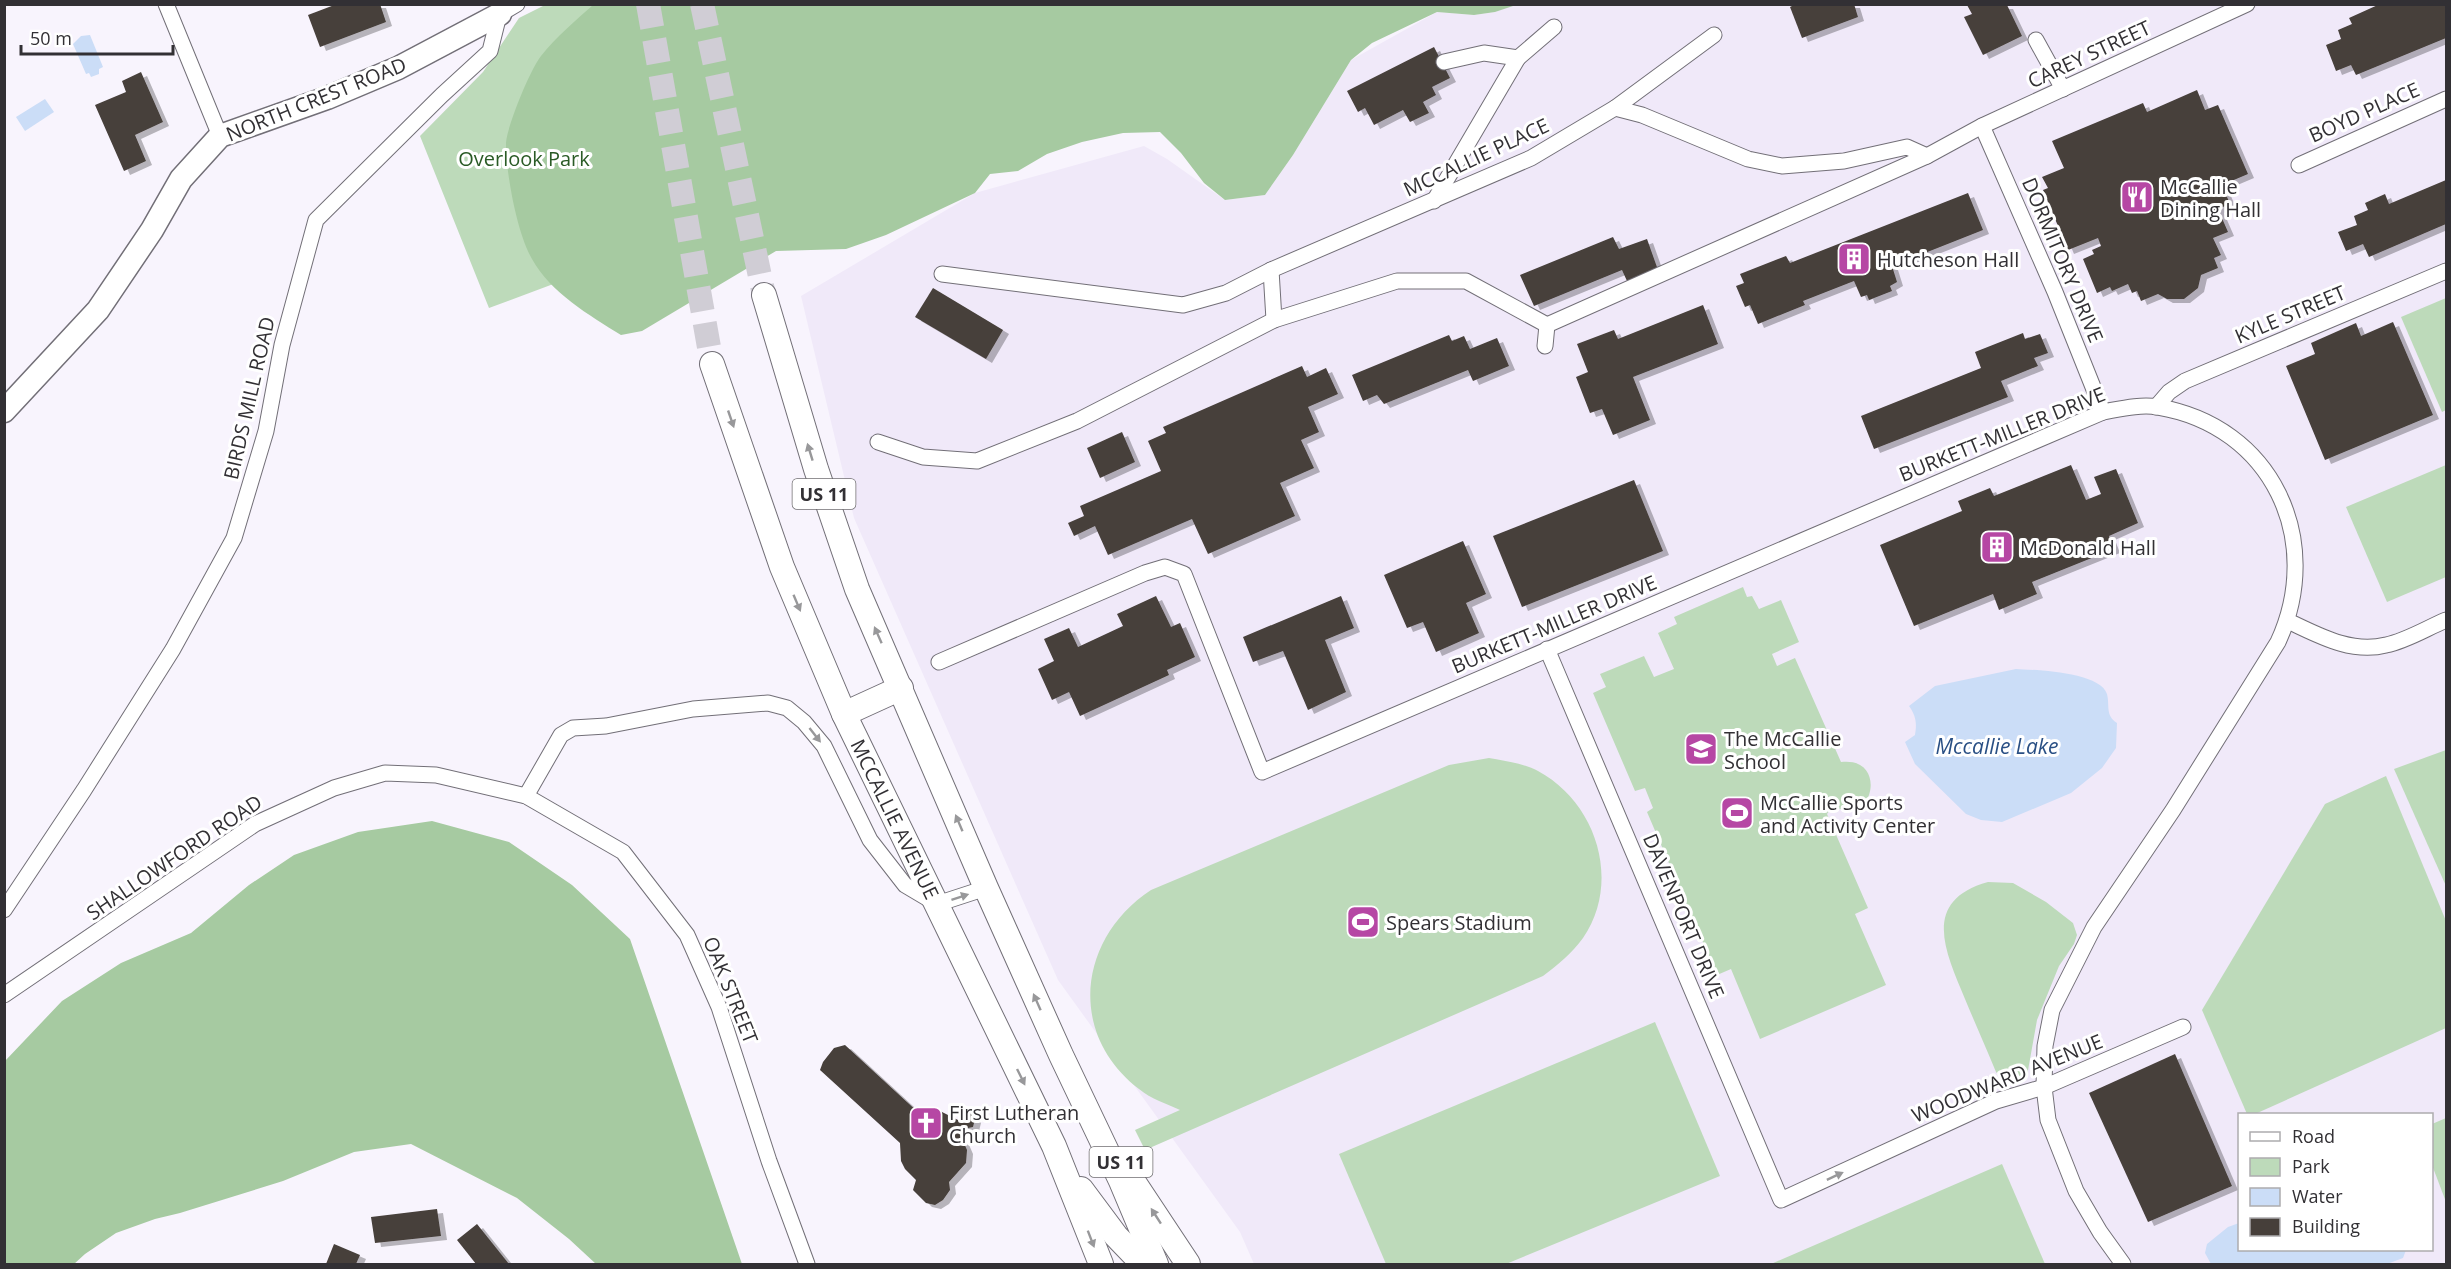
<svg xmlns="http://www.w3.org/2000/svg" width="2451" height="1269" viewBox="0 0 2451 1269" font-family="'Open Sans',sans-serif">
<defs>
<filter id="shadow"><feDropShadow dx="6" dy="4" stdDeviation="0" flood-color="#0004"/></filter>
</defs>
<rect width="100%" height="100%" fill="#f8f4fd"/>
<!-- built -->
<path fill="#f0e9f9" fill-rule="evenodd" d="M 1516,4 L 2446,5 L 2446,1264 L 1254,1264 L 1240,1232 L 1058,980 L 854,518 L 801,296 L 975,193 L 1144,146 L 1167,159 L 1225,200 L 1265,195 L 1293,155 L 1351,60 L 1437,12 L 1474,15 L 1495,12 ZM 2240,1114 L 2432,1114 L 2432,1250 L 2240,1250 Z"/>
<!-- green -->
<g fill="#bddaba">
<polygon points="545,5 617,5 556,283 489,308 420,136 483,72 519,18"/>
<polygon points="2446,298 2446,410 2442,412 2401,317"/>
<polygon points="2446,465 2446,577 2387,602 2346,507"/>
<path d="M 1743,587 L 1747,597 L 1752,596 L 1759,609 L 1781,600 L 1799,642 L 1772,654 L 1777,666 L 1795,658 L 1841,762 C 1890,756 1872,832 1833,805 L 1827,814 L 1868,908 L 1855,914 L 1886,985 L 1760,1039 L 1731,969 L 1717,975 L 1647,812 L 1653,808 L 1645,788 L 1635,791 L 1593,693 L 1606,687 L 1600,674 L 1644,656 L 1654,677 L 1674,669 L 1658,633 L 1677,624 L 1674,617 Z"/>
<polygon points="2446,750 2446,886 2394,769"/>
<path d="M 1489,758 C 1505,761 1523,763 1538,771 C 1596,802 1622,881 1583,938 C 1572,953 1558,965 1543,976 L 1145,1150 L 1135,1130 L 1180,1110 C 1167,1104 1151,1099 1139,1089 C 1067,1034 1078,938 1151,890 L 1449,765 Z"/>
<polygon points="2386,776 2446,921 2446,1028 2255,1114 2247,1114 2202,1010 2325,804"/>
<path d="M 1988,882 L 2013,883 L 2046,902 L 2073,923 L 2077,935 L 2074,944 L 2059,966 L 2037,1020 L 2027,1076 L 2014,1081 L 2004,1081 L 1996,1072 C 1986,1048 1975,1023 1965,999 C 1946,953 1920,901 1988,882 Z"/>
<polygon points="1655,1022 1720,1176 1506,1264 1386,1264 1339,1154"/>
<polygon points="2446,1118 2446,1202 2432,1165 2432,1124"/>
<polygon points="2002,1164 2045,1264 1771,1264"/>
</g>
<!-- forest -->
<g fill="#a6caa1">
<path d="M 593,5 L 593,4 L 1516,5 L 1495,12 L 1474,15 L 1437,12 L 1372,43 L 1351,60 L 1293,155 L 1265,195 L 1225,200 L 1204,183 L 1181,153 L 1160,132 L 1123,133 L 1082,142 L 1047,154 L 1018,171 L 990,174 L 975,193 L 886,235 L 846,249 L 776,251 L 642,331 L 621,335 C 589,315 551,293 532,259 C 517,233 506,173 506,144 C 506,128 531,68 541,56 C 556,37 575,21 593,5 Z"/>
<polygon points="432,821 509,842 572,885 630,939 742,1264 596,1264 569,1239 517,1198 411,1144 354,1152 283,1181 180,1213 155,1219 116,1233 85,1254 74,1264 5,1264 5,1061 62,1001 121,963 191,933 249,885 294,855 358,832"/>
</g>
<!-- water -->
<g fill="#cbddf7">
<polygon points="90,35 103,67 99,69 99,74 91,77 89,73 86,74 73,44 81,36"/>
<polygon points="45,99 54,112 25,131 16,117"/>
<path d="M 2016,669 C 2035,670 2100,672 2107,694 C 2110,706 2105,715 2117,723 L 2116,748 L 2102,768 L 2071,793 L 2002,822 L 1981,820 L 1966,814 L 1915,764 L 1905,742 L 1915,735 C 1917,723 1916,716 1909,706 L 1935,686 Z"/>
<polygon points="2239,1223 2240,1250 2406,1250 2403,1258 2387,1264 2211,1264 2205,1253 2207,1244 2228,1227"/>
</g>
<!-- building -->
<g fill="#463f3a" filter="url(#shadow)">
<polygon points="337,4 380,4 386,22 320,47 308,15"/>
<polygon points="1796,4 1854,4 1858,17 1802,38 1790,7"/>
<polygon points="2380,4 2446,4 2446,38 2356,75 2351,65 2336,71 2326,45 2341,39 2338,30 2352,24 2349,18"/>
<polygon points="1967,5 2007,5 2022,36 1983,55 1964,17 1972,14"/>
<polygon points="1434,47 1450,78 1432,87 1436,95 1423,102 1429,113 1410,122 1403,110 1374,125 1365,108 1358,112 1347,91"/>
<polygon points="141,72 163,122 135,135 146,161 124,171 95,105 126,92 122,81"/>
<polygon points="2197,90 2205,110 2218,105 2248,174 2222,185 2230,204 2218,209 2228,232 2213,238 2221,255 2214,258 2218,268 2201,275 2198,288 2184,299 2167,299 2158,294 2141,301 2137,291 2132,293 2128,284 2112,291 2110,287 2097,293 2083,259 2094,254 2092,250 2101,246 2098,238 2068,250 2043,190 2048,188 2042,177 2064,168 2052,141 2143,103 2147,112"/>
<polygon points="2446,180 2446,224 2369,257 2363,244 2346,251 2338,232 2357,225 2354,216 2368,210 2365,203 2385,194 2389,204"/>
<polygon points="1968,193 1983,230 1892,266 1897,282 1890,286 1892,291 1869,300 1867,295 1861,297 1854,281 1803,301 1805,305 1758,324 1750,305 1745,307 1736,286 1744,283 1740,274 1786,256 1790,263"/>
<polygon points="1613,237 1619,249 1647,239 1658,270 1627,281 1622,270 1534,306 1520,275"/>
<polygon points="933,288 1003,330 986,359 915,317"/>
<polygon points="1703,305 1718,344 1633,377 1650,420 1613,435 1602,409 1590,413 1576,377 1588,372 1577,344 1614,330 1618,339"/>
<polygon points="2393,322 2433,415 2325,460 2286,366 2315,354 2311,343 2356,323 2361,336"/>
<polygon points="2023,333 2025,339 2040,334 2048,353 2034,358 2038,366 2001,381 2008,397 1874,449 1861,416 1981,368 1975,352"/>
<polygon points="1449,335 1452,341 1464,336 1470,349 1497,338 1509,366 1473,381 1468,370 1384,404 1377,395 1363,401 1352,375"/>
<polygon points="1302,366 1307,377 1326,368 1338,394 1308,407 1319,432 1301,440 1314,468 1280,483 1295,516 1208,554 1192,519 1108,555 1095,526 1074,536 1068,523 1084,516 1080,506 1161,471 1148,441 1166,433 1163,427"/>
<polygon points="1122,432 1135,462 1100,478 1087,448"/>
<polygon points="2071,465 2086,500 2101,494 2094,477 2116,469 2138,523 2109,536 2114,549 2032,582 2037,594 1999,610 1993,594 1914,626 1880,545 1962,511 1958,501 1990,488 1994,496"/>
<polygon points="1634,480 1663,551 1522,607 1493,536"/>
<polygon points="1463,541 1486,594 1466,603 1479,633 1436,652 1423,622 1407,628 1384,575"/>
<polygon points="1156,596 1171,627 1180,623 1195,657 1167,670 1169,675 1080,716 1069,692 1052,700 1038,669 1054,661 1044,639 1069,628 1078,647 1123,626 1117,614"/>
<polygon points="1341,596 1354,628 1325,640 1346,692 1308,710 1283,651 1253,662 1243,637"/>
<polygon points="845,1045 920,1114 938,1110 958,1120 962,1114 970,1112 975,1119 973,1127 963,1129 960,1134 967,1150 966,1163 949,1182 950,1190 943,1200 935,1205 926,1203 913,1190 916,1180 905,1169 901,1161 900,1143 820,1070 823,1062 834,1048"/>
<polygon points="2175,1054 2232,1186 2148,1222 2089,1093"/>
<polygon points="437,1209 441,1236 375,1243 371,1217"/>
<polygon points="477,1224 509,1264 476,1264 457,1240"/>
<polygon points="334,1244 360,1255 356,1264 326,1264"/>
</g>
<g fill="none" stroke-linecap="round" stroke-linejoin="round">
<!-- primary-tunnel -->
<g stroke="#d0cdd5" stroke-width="24" stroke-dasharray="24 12" stroke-linecap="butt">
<polyline points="648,4 712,364"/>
<polyline points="702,4 764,295"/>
</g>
<defs>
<g id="street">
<polyline points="166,4 220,136"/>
<polyline points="500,14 517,4"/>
<polyline points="2036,40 2063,89"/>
<polyline points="1444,62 1484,53 1518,58 1554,27"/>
<polyline points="1615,108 1642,115 1748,159 1782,166 1844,161 1907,147 1927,156"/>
<polyline points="1982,126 2055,292 2103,412"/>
<polyline points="2299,165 2446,99"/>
<polyline points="1434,201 1518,58"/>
<polyline points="1271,270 1274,320"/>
<polyline points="942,274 1183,305 1226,293 1271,270 1531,158 1615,108 1714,35"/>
<polyline points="1545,346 1547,325 1927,156 1982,126 2247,4"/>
<polyline points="2156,407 2169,392 2185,381 2446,271"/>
<polyline points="878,442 923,457 977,461 1077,421 1274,320 1397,281 1466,281 1547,325"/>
<path d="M 2288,621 C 2318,635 2351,654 2386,645 C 2406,641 2427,628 2446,620"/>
<polyline points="1547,649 1781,1200 1996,1101 2044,1087 2183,1027"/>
<path d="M 939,662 L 1145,573 L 1165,567 L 1184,574 L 1262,772 L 2103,412 C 2120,409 2140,404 2158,407 C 2272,426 2325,540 2278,642 L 2173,810 L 2094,927 L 2052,1010 L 2045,1046 L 2044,1087 L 2048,1120 L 2076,1191 L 2100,1232 L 2123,1264"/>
<polyline points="526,796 561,735 573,728 606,726 693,709 768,703 787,708 804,722 824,746 870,840 905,885 937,904 986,888"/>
<polyline points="4,910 84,790 173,649 234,538 266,431 282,345 316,220 442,95 490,51 500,11"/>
<polyline points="4,995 255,824 334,788 385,773 436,775 526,796 623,852 687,935 719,1007 769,1161 807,1264"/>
</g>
<polyline id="secondary" points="4,411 98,310 152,230 181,179 220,136 327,98 398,68 500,14"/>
<g id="primary">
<polyline points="764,295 816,469 857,589 986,888 1061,1055 1121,1181 1156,1264"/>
<polyline points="712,364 782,567 844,714 1054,1146 1101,1264"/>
<polyline points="844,714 901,688"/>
<polyline points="1133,1181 1188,1264"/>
<polyline points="1081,1189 1116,1236 1143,1264"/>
</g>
</defs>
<!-- street casing -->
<use href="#street" stroke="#726f77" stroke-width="17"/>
<!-- secondary casing -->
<use href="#secondary" stroke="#726f77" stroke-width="25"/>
<!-- primary casing -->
<use href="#primary" stroke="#726f77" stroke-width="26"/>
<!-- street -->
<use href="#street" stroke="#fff" stroke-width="15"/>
<!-- secondary -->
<use href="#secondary" stroke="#fff" stroke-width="22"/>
<!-- primary -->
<use href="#primary" stroke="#fff" stroke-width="24"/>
</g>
<!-- one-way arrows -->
<defs><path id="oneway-solid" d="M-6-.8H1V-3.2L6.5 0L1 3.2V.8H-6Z" transform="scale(1.5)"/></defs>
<g fill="#98989a">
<use href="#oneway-solid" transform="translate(731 419) rotate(71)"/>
<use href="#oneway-solid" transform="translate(810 452) rotate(-107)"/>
<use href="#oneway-solid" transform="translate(797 603) rotate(67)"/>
<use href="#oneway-solid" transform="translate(878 635) rotate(-114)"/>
<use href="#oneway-solid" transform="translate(815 735) rotate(52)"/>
<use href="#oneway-solid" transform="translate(959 823) rotate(-113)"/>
<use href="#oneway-solid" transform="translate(960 897) rotate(-18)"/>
<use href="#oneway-solid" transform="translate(1037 1002) rotate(-114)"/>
<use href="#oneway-solid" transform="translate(1021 1077) rotate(64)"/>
<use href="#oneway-solid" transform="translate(1835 1176) rotate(-25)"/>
<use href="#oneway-solid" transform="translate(1156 1216) rotate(-123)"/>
<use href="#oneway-solid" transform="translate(1091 1239) rotate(69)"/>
</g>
<!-- icons -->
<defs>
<symbol id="restaurant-square" viewBox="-11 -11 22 22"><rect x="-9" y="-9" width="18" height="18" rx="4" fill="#b647a4" stroke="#fff"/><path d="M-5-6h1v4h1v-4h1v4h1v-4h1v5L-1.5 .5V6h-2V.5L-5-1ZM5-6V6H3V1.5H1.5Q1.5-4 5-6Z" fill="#fff"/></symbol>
<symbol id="building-square" viewBox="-11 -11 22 22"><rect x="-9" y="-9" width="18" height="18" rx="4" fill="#b647a4" stroke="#fff"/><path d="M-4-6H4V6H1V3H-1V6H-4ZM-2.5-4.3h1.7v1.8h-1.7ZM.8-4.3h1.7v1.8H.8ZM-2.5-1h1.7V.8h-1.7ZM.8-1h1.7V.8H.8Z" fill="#fff"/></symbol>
<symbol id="school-square" viewBox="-11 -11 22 22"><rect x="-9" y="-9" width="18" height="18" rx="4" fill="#b647a4" stroke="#fff"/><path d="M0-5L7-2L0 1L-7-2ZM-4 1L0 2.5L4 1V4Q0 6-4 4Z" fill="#fff"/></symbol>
<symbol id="stadium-square" viewBox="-11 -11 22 22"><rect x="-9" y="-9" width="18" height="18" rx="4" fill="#b647a4" stroke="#fff"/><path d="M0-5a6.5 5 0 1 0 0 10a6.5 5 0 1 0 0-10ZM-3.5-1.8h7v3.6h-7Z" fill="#fff"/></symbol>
<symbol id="church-square" viewBox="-11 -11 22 22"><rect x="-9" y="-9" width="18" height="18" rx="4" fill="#b647a4" stroke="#fff"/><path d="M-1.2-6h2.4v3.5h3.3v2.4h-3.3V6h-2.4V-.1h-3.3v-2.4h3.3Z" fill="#fff"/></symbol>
</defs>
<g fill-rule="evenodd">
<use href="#restaurant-square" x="2118" y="178" width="38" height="38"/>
<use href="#building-square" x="1835" y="240" width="38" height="38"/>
<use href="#building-square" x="1978" y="528" width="38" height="38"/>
<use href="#school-square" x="1682" y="730" width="38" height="38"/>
<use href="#stadium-square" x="1718" y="794" width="38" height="38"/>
<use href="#stadium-square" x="1344" y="903" width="38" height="38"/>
<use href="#church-square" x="907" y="1104" width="38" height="38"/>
</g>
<g text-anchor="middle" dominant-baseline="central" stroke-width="6" stroke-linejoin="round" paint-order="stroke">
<!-- shield labels -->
<g fill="#fff" stroke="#706e71" stroke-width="1.5">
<rect x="792.5" y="479" width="63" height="30" rx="4.5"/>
<rect x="1089.5" y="1147" width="63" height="30" rx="4.5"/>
</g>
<g font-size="18" font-weight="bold" fill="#323034">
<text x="824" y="494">US 11</text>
<text x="1121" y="1162">US 11</text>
</g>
<!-- street labels -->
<g font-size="20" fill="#323034" stroke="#fff">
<text transform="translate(2089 54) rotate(-25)">CAREY STREET</text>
<text transform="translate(316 99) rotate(-22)">NORTH CREST ROAD</text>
<text transform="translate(2364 112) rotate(-24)">BOYD PLACE</text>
<text transform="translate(1476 157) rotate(-25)">MCCALLIE PLACE</text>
<text transform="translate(2063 260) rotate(67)">DORMITORY DRIVE</text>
<text transform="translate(2290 314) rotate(-23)">KYLE STREET</text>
<text transform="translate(249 398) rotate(-77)">BIRDS MILL ROAD</text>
<text transform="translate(2002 434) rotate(-22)">BURKETT-MILLER DRIVE</text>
<text transform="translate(1554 624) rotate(-23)">BURKETT-MILLER DRIVE</text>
<text transform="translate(895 819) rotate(64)">MCCALLIE AVENUE</text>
<text transform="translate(174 857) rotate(-34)">SHALLOWFORD ROAD</text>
<text transform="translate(1684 916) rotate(67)">DAVENPORT DRIVE</text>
<text transform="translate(731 990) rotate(68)">OAK STREET</text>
<text transform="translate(2007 1078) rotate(-22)">WOODWARD AVENUE</text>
</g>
<!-- park labels -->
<g font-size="20" fill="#2a5b26" stroke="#fff">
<text x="524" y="158">Overlook Park</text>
</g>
<!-- poi labels -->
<g font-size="20" fill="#323034" stroke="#fff" text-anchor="start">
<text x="2160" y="186">McCallie<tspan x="2160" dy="23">Dining Hall</tspan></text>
<text x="1877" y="259">Hutcheson Hall</text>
<text x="2020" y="547">McDonald Hall</text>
<text x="1724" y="738">The McCallie<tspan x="1724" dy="23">School</tspan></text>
<text x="1760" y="802">McCallie Sports<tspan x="1760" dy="23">and Activity Center</tspan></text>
<text x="1386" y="922">Spears Stadium</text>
<text x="949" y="1112">First Lutheran<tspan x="949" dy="23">Church</tspan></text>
</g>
<!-- water labels -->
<g font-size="21" font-style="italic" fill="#294f84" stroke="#fff">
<text x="1997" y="746">Mccallie Lake</text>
</g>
</g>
<!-- border -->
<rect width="2451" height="1269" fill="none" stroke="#323034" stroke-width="12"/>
<!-- legend -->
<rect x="2238" y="1113" width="195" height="138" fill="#ffffff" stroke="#adacae" stroke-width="1.5"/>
<rect x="2250" y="1132" width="30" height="9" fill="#ffffff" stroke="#adacae" stroke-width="1.5"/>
<text x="2292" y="1143" font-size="18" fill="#323034">Road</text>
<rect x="2250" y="1158" width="30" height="18" fill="#bddaba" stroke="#adacae" stroke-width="1.5"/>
<text x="2292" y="1173" font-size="18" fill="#323034">Park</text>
<rect x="2250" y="1188" width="30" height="18" fill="#cbddf7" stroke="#adacae" stroke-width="1.5"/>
<text x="2292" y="1203" font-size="18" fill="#323034">Water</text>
<rect x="2250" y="1218" width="30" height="18" fill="#463f3a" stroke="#adacae" stroke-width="1.5"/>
<text x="2292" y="1233" font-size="18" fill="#323034">Building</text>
<!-- scale -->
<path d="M21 45v9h152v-9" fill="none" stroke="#323034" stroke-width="3"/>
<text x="30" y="45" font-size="18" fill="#323034" stroke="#ffffff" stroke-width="4.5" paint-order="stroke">50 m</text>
</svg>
